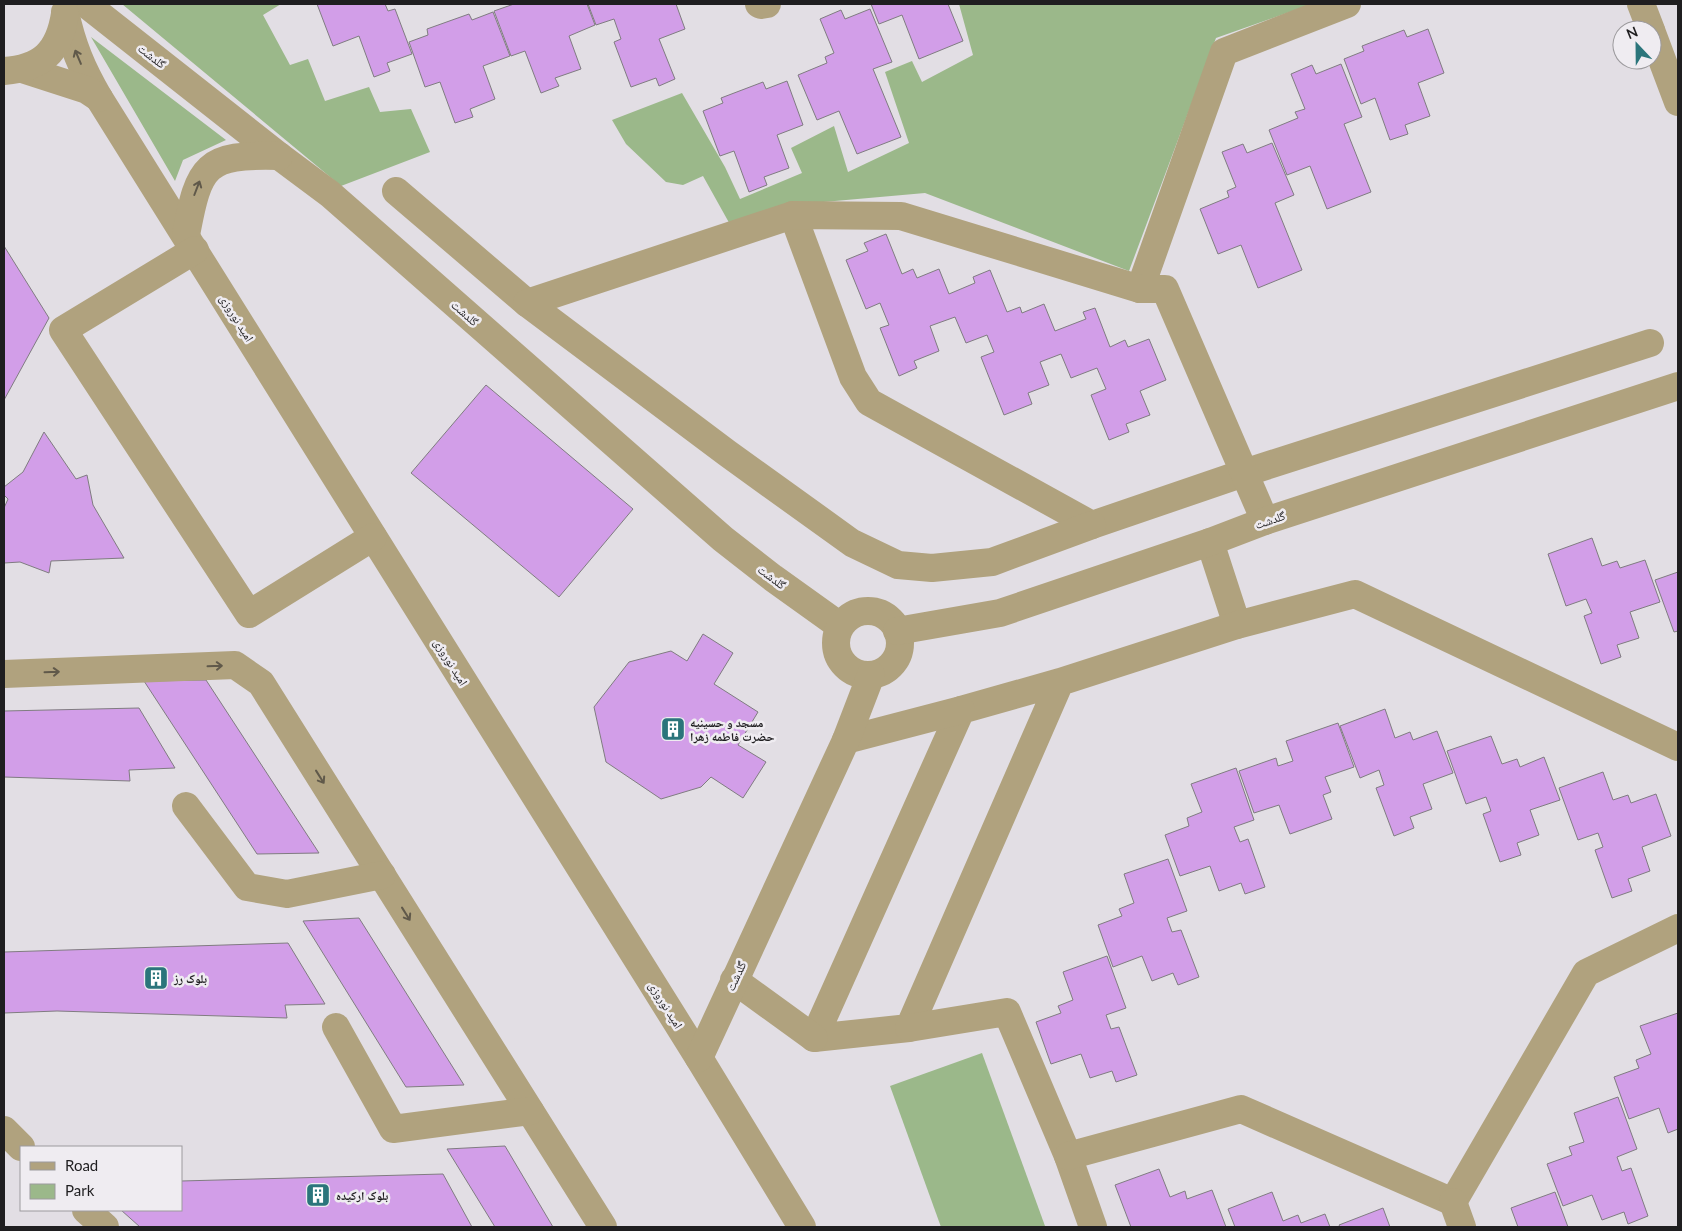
<svg xmlns="http://www.w3.org/2000/svg" width="1682" height="1231" viewBox="0 0 1682 1231" font-family="Lato,'Noto Naskh Arabic',sans-serif">
<rect width="100%" height="100%" fill="#e2dee4"/>
<!-- green -->
<g fill="#9bb88a">
<polygon points="122,4 281,4 263,15 290,65 308,59 325,101 369,87 380,112 411,109 430,152 341,186"/>
<polygon points="959,4 1312,4 1216,38 1129,271 925,193 801,204 732,228 703,176 683,185 666,182 626,144 612,120 682,93 725,167 740,199 802,173 791,148 834,126 848,172 909,143 885,72 912,61 922,82 973,55"/>
<polygon points="91,37 226,140 183,160 175,181"/>
<polygon points="982,1053 1045,1226 1043,1227 941,1227 890,1086"/>
</g>
<!-- building -->
<g fill="#d29ee8" stroke="#807c81">
<polygon points="317,4 385,4 388,11 395,9 412,54 387,63 390,71 374,77 359,36 333,46"/>
<polygon points="514,4 587,4 595,25 569,36 581,69 555,78 559,86 541,93 525,51 511,56 494,11"/>
<polygon points="588,4 676,4 685,29 659,39 675,79 659,86 656,78 631,87 614,42 621,39 614,19 596,25"/>
<polygon points="871,4 948,4 963,41 919,59 902,15 879,24"/>
<polygon points="870,9 892,62 873,69 901,137 857,154 839,111 817,120 798,75 827,63 825,57 834,53 820,19 841,10 845,19"/>
<polygon points="493,12 510,56 483,66 495,99 470,109 473,117 455,123 440,82 425,87 409,42 428,35 427,29 469,14 472,20"/>
<polygon points="1428,29 1444,73 1418,83 1430,116 1405,125 1408,134 1390,140 1375,98 1361,104 1344,59 1364,51 1362,46 1404,30 1407,37"/>
<polygon points="1341,64 1362,117 1344,124 1371,192 1327,209 1310,166 1287,175 1269,130 1298,118 1295,112 1305,109 1291,74 1312,65 1316,74"/>
<polygon points="787,81 803,125 777,135 789,168 764,177 767,185 749,192 734,151 720,156 703,111 723,103 721,98 763,82 766,89"/>
<polygon points="1272,143 1294,195 1275,203 1302,270 1258,288 1241,245 1218,254 1200,209 1229,197 1227,191 1236,187 1222,152 1243,144 1247,153"/>
<polygon points="886,234 902,274 913,269 917,278 939,269 949,294 975,283 973,277 990,270 1007,312 1020,307 1022,313 1044,304 1055,331 1086,319 1083,312 1095,308 1110,347 1125,340 1128,347 1149,339 1166,380 1140,391 1150,415 1126,424 1129,432 1109,440 1091,395 1106,389 1097,368 1071,378 1061,354 1040,362 1049,385 1028,393 1032,404 1004,415 981,357 994,352 987,335 966,343 955,317 930,326 939,351 914,361 917,368 899,376 880,328 889,325 880,303 866,309 846,260 868,251 864,243"/>
<polygon points="4,246 49,318 4,400"/>
<polygon points="486,385 633,509 559,597 411,473"/>
<polygon points="44,432 76,479 87,475 93,505 124,558 51,561 49,573 20,562 4,563 4,508 8,499 4,495 4,487 23,472"/>
<polygon points="1592,538 1602,566 1617,561 1620,568 1645,560 1660,602 1630,612 1639,638 1617,645 1621,657 1601,664 1584,616 1592,613 1586,599 1566,606 1548,554"/>
<polygon points="1678,572 1678,631 1674,632 1655,580"/>
<polygon points="703,634 733,653 714,684 758,712 738,745 766,762 743,798 711,777 701,787 661,799 606,762 594,707 629,662 671,651 687,661"/>
<polygon points="206,680 319,853 257,854 144,681"/>
<polygon points="139,708 175,768 129,770 130,781 4,777 4,711"/>
<polygon points="1385,709 1395,738 1410,732 1413,740 1437,731 1453,773 1423,784 1432,809 1410,817 1414,828 1394,836 1376,788 1384,785 1379,770 1360,778 1340,726"/>
<polygon points="1338,723 1354,767 1325,777 1331,792 1323,795 1332,819 1290,834 1279,805 1254,813 1239,771 1276,758 1278,766 1293,761 1286,741"/>
<polygon points="1491,736 1502,764 1517,759 1520,767 1544,757 1560,800 1530,810 1539,835 1517,843 1521,855 1500,862 1483,814 1491,811 1486,797 1466,804 1447,751"/>
<polygon points="1236,768 1254,820 1234,827 1240,842 1248,839 1265,887 1245,894 1241,883 1219,891 1210,866 1180,876 1165,835 1189,826 1187,818 1202,812 1191,784"/>
<polygon points="1603,772 1613,800 1628,795 1631,803 1656,794 1671,836 1642,847 1650,871 1628,879 1632,891 1612,898 1595,850 1603,847 1598,833 1578,840 1559,788"/>
<polygon points="1168,859 1187,911 1167,918 1172,932 1181,930 1199,977 1178,985 1173,973 1152,981 1142,956 1113,967 1098,925 1122,916 1119,909 1134,903 1124,874"/>
<polygon points="359,918 464,1085 406,1087 303,921"/>
<polygon points="288,943 325,1004 285,1005 287,1018 57,1011 4,1013 4,952"/>
<polygon points="1107,956 1126,1008 1106,1015 1111,1029 1119,1027 1137,1075 1116,1082 1112,1071 1090,1078 1081,1054 1051,1064 1036,1022 1061,1013 1058,1006 1073,1000 1063,972"/>
<polygon points="1678,1013 1678,1129 1668,1133 1659,1108 1629,1119 1614,1077 1639,1068 1636,1060 1651,1054 1640,1026"/>
<polygon points="1618,1097 1637,1149 1617,1157 1622,1171 1631,1168 1648,1216 1628,1224 1624,1212 1602,1220 1592,1195 1563,1206 1547,1164 1572,1155 1569,1147 1584,1142 1574,1113"/>
<polygon points="505,1146 553,1227 495,1227 447,1149"/>
<polygon points="1159,1169 1170,1197 1185,1191 1187,1199 1212,1190 1226,1227 1131,1227 1115,1185"/>
<polygon points="443,1174 472,1227 140,1227 121,1210 181,1210 181,1181"/>
<polygon points="1272,1192 1283,1221 1298,1215 1301,1223 1325,1214 1330,1227 1235,1227 1228,1209"/>
<polygon points="1555,1192 1568,1227 1518,1227 1511,1208"/>
<polygon points="1383,1208 1390,1227 1340,1227 1339,1225"/>
</g>
<g fill="none" stroke-linecap="round" stroke-linejoin="round">
<!-- minor -->
<g stroke="#b0a27e" stroke-width="28">
<polyline points="86,4 279,156 330,194 723,539 773,578 840,626"/>
<polyline points="759,4 761,5 767,4"/>
<polyline points="1641,4 1651,30"/>
<path d="M 65,12 C 72,45 82,69 99,98 L 699,1058 L 802,1227"/>
<polyline points="1652,33 1678,102"/>
<polyline points="22,69 87,90 99,98"/>
<path d="M 4,71 C 42,68 59,52 65,14"/>
<polyline points="396,191 527,303"/>
<polyline points="793,215 853,377 869,402 1092,525 1244,473 1650,343"/>
<path d="M 186,235 C 199,165 205,154 279,156"/>
<polyline points="195,250 63,330 249,614 373,537"/>
<polyline points="1140,289 1224,52 1347,4"/>
<polyline points="1092,525 992,562 932,568 898,565 852,543 727,453 527,303 793,215 901,216 1140,289 1165,289 1265,521"/>
<polyline points="1210,542 1237,625"/>
<circle cx="868" cy="643" r="32"/>
<polyline points="897,631 1000,613 1210,542 1265,521 1678,386"/>
<polyline points="4,674 235,665 261,683 603,1227"/>
<polyline points="1060,682 909,1028 814,1038 961,710 1060,682 1237,625 1355,594 1678,747"/>
<polyline points="846,740 961,710"/>
<polyline points="186,806 247,887 287,894 382,875"/>
<polyline points="734,980 814,1038"/>
<polyline points="336,1027 393,1129 530,1111"/>
<polyline points="909,1028 1007,1012 1068,1156 1093,1227"/>
<polyline points="699,1058 846,740 871,675"/>
<polyline points="4,1130 21,1147"/>
<polyline points="1068,1156 1241,1109 1453,1202 1586,973 1678,928"/>
<polyline points="1453,1202 1462,1227"/>
<polyline points="86,1210 105,1227"/>
</g>
</g>
<!-- one-way arrows -->
<defs><path id="oneway-shaft" d="M-6 0H5M1.5-3L5.5 0L1.5 3" fill="none" stroke-width="1.6" stroke-linecap="round" stroke-linejoin="round" transform="scale(1.25)"/></defs>
<g stroke="#60594a">
<use href="#oneway-shaft" transform="translate(78 57) rotate(-113)"/>
<use href="#oneway-shaft" transform="translate(197 188) rotate(-69)"/>
<use href="#oneway-shaft" transform="translate(215 666) rotate(-2)"/>
<use href="#oneway-shaft" transform="translate(52 672) rotate(-2)"/>
<use href="#oneway-shaft" transform="translate(320 777) rotate(58)"/>
<use href="#oneway-shaft" transform="translate(406 914) rotate(58)"/>
</g>
<!-- icons -->
<defs>
<symbol id="building-square" viewBox="-11 -11 22 22"><rect x="-9" y="-9" width="18" height="18" rx="4" fill="#2b757b" stroke="#efecf1"/><path d="M-4-6H4V6H1V3H-1V6H-4ZM-2.5-4.3h1.7v1.8h-1.7ZM.8-4.3h1.7v1.8H.8ZM-2.5-1h1.7V.8h-1.7ZM.8-1h1.7V.8H.8Z" fill="#fff"/></symbol>
</defs>
<g fill-rule="evenodd">
<use href="#building-square" x="659" y="715" width="28" height="28"/>
<use href="#building-square" x="142" y="964" width="28" height="28"/>
<use href="#building-square" x="304" y="1181" width="28" height="28"/>
</g>
<g text-anchor="middle" dominant-baseline="central" stroke-width="5" stroke-linejoin="round" paint-order="stroke">
<!-- street labels -->
<g font-size="12" fill="#1f1e20" stroke="#efecf1">
<text transform="translate(152 56) rotate(38)">گلدشت</text>
<text transform="translate(465 313) rotate(41)">گلدشت</text>
<text transform="translate(237 318) rotate(58)">امید نوروزی</text>
<text transform="translate(1270 520) rotate(-19)">گلدشت</text>
<text transform="translate(772 577) rotate(37)">گلدشت</text>
<text transform="translate(451 662) rotate(58)">امید نوروزی</text>
<text transform="translate(736 976) rotate(-65)">گلدشت</text>
<text transform="translate(666 1005) rotate(58)">امید نوروزی</text>
</g>
<!-- poi labels -->
<g font-size="12" font-weight="bold" fill="#1f1e20" stroke="#efecf1" text-anchor="start">
<text x="690" y="722">مسجد و حسینیه<tspan x="690" dy="14">حضرت فاطمه زهرا</tspan></text>
<text x="174" y="978">بلوک رز</text>
<text x="336" y="1195">بلوک ارکیده</text>
</g>
</g>
<!-- border -->
<rect width="1682" height="1231" fill="none" stroke="#1f1e20" stroke-width="10"/>
<!-- legend -->
<rect x="20" y="1146" width="162" height="65" fill="#efecf1" stroke="#9c9a9d"/>
<rect x="30" y="1162" width="25" height="8" fill="#b0a27e" stroke="#9c9a9d"/>
<text x="65" y="1171" font-size="15" fill="#1f1e20">Road</text>
<rect x="30" y="1184" width="25" height="15" fill="#9bb88a" stroke="#9c9a9d"/>
<text x="65" y="1196" font-size="15" fill="#1f1e20">Park</text>
<!-- north arrow -->
<g transform="translate(1637 45) rotate(338)"><circle r="24" fill="#efecf1" stroke="#9c9a9d"/>
<path d="M0-4L9 19L0 12L-9 19Z" fill="#2b757b"/>
<text y="-8" font-size="14" font-weight="bold" text-anchor="middle" fill="#1f1e20">N</text>
</g>
</svg>
